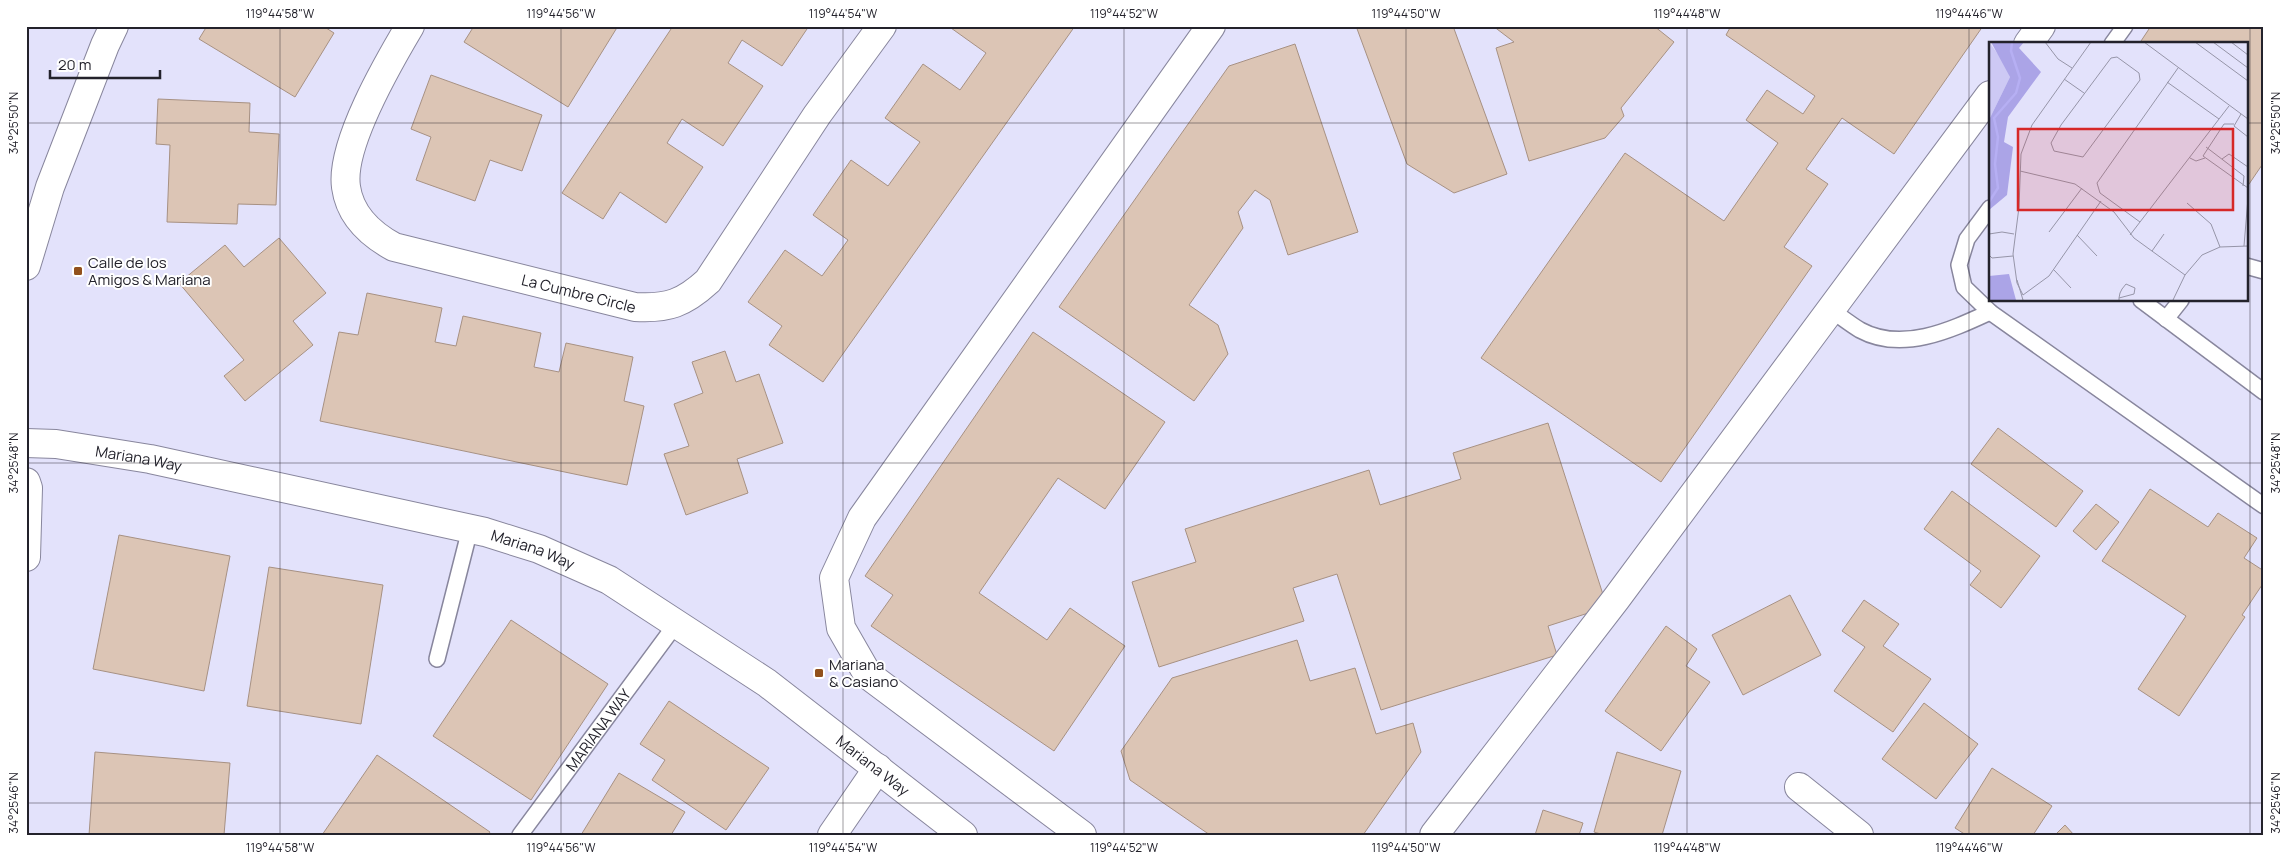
<svg xmlns="http://www.w3.org/2000/svg" width="2290" height="861" viewBox="0 0 2290 861" font-family="Manrope,sans-serif">
<rect width="100%" height="100%" fill="#e3e2fb"/>
<!-- building -->
<g fill="#dcc5b5" stroke="#a79183">
<polygon points="207,26 323,26 334,33 295,97 199,39"/>
<polygon points="474,26 618,26 568,107 464,42"/>
<polygon points="673,26 809,26 782,66 742,40 728,63 763,86 723,146 682,119 667,143 703,167 666,223 620,192 603,219 562,193"/>
<polygon points="952,26 1075,26 823,382 769,345 782,326 748,302 785,250 822,276 848,240 813,215 851,160 888,186 920,142 885,118 923,64 960,90 986,53 951,28"/>
<polygon points="1356,26 1453,26 1507,174 1454,193 1407,164"/>
<polygon points="1654,26 1674,42 1621,108 1624,116 1605,138 1529,161 1496,48 1514,42 1493,26"/>
<polygon points="1983,26 1894,154 1842,118 1806,169 1828,184 1784,247 1812,266 1661,482 1481,358 1625,153 1724,221 1778,143 1746,120 1767,90 1803,114 1815,96 1726,35 1731,26"/>
<polygon points="2151,26 2264,26 2264,162 2247,187 2246,44 2139,44"/>
<polygon points="1295,44 1358,232 1288,255 1270,200 1255,190 1238,212 1243,228 1189,305 1218,325 1228,354 1194,401 1059,307 1229,66"/>
<polygon points="431,75 542,115 522,171 490,160 475,201 416,180 431,137 411,129"/>
<polygon points="158,99 250,103 249,132 279,134 276,205 238,204 237,224 167,222 170,145 156,144"/>
<polygon points="279,238 326,293 293,321 313,345 245,401 224,376 244,360 179,283 225,245 244,267"/>
<polygon points="367,293 442,308 435,342 456,346 463,316 541,333 534,367 559,372 566,343 633,357 624,401 644,406 627,485 320,421 339,332 358,335"/>
<polygon points="1033,332 1165,422 1105,509 1058,478 979,593 1047,640 1070,608 1125,646 1054,751 871,626 893,595 865,576"/>
<polygon points="725,351 736,382 759,374 783,443 737,459 748,493 686,515 664,454 689,446 674,404 703,393 692,362"/>
<polygon points="1548,423 1607,607 1548,626 1557,655 1381,710 1337,574 1293,588 1304,621 1159,667 1132,582 1196,562 1185,529 1369,470 1380,505 1461,479 1453,453"/>
<polygon points="1998,428 2083,491 2056,527 1971,464"/>
<polygon points="2150,489 2208,527 2218,513 2257,538 2244,558 2264,571 2264,582 2242,615 2245,617 2179,716 2138,689 2186,616 2102,561"/>
<polygon points="1952,491 2040,556 2001,608 1970,585 1981,571 1924,529"/>
<polygon points="2096,504 2119,522 2096,550 2073,531"/>
<polygon points="119,535 230,556 204,691 93,669"/>
<polygon points="269,567 383,585 361,724 247,706"/>
<polygon points="1790,595 1821,655 1743,695 1712,635"/>
<polygon points="1864,600 1899,624 1883,646 1931,679 1893,732 1834,691 1865,647 1842,631"/>
<polygon points="511,620 608,684 531,800 433,736"/>
<polygon points="1666,626 1697,649 1686,666 1710,682 1661,751 1605,711"/>
<polygon points="1297,640 1310,681 1355,668 1376,734 1413,723 1421,752 1363,835 1210,835 1130,780 1121,751 1172,678"/>
<polygon points="669,701 769,768 726,830 652,780 665,760 640,744"/>
<polygon points="1924,703 1978,744 1936,799 1882,759"/>
<polygon points="95,752 230,763 224,835 89,835"/>
<polygon points="1617,752 1681,771 1662,835 1604,835 1594,832"/>
<polygon points="377,755 490,832 488,835 322,835"/>
<polygon points="1992,768 2052,806 2033,835 1966,835 1955,828"/>
<polygon points="619,773 685,812 671,835 581,835"/>
<polygon points="1543,810 1583,823 1579,835 1535,835"/>
<polygon points="2065,825 2074,835 2055,835"/>
</g>
<g fill="none" stroke-linecap="round" stroke-linejoin="round">
<defs>
<g id="lane">
<polyline points="2112,44 2125,26"/>
<polyline points="1990,208 1967,239 1959,265 1964,287 1990,312 2264,506"/>
<polyline points="2246,266 2264,271"/>
<polyline points="2141,300 2264,392"/>
<path d="M 1831,310 C 1840,316 1850,324 1860,330 C 1902,353 1951,330 1990,312"/>
<polyline points="2166,319 2181,300"/>
<polyline points="437,659 470,529"/>
<path id="s1" d="M 520,835 L 676,624"/>
</g>
<g id="street">
<path id="s2" d="M 410,26 C 388,63 340,145 346,187 C 350,216 370,234 394,247 L 635,307 C 668,309 684,303 708,281 L 817,115 L 882,26"/>
<polyline points="2028,44 2041,26"/>
<polyline points="26,266 50,187 105,45 114,26"/>
<path id="s3" d="M 26,443 L 56,444 L 150,459 L 485,532 L 539,549 L 609,580 L 767,683 L 963,835"/>
<polyline points="26,482 28,488 26,557"/>
<polyline points="1799,787 1859,835"/>
<polyline points="832,835 878,768"/>
<polyline points="1082,835 868,675 841,628 834,578 862,518 1211,26"/>
<polyline points="1434,835 1616,599 1990,95"/>
</g>
</defs>
<!-- lane casing -->
<use href="#lane" stroke="#88869d" stroke-width="18"/>
<!-- street casing -->
<use href="#street" stroke="#88869d" stroke-width="30"/>
<!-- lane -->
<use href="#lane" stroke="#fff" stroke-width="15"/>
<!-- street -->
<use href="#street" stroke="#fff" stroke-width="28"/>
</g>
<!-- ticks -->
<path fill="none" stroke="#23222b" stroke-width="1" stroke-opacity="0.45" d="M 280,26 L 280,835M 561,26 L 561,835M 843,26 L 843,835M 1124,26 L 1124,835M 1406,26 L 1406,835M 1687,26 L 1687,835M 1969,26 L 1969,835M 2250,26 L 2250,835M 26,123 L 1990,123M 2246,123 L 2264,123M 26,463 L 2264,463M 26,803 L 2264,803"/>
<!-- markers -->
<g fill="#92511d" stroke="#fff" stroke-width="2">
<rect x="73" y="266" width="10" height="10" rx="2.5"/>
<rect x="814" y="668" width="10" height="10" rx="2.5"/>
</g>
<g text-anchor="middle" dominant-baseline="central" stroke-width="4" stroke-linejoin="round" paint-order="stroke">
<!-- poi labels -->
<g font-size="15" fill="#23222b" stroke="#fff" text-anchor="start">
<text x="88" y="262">Calle de los<tspan x="88" dy="17">Amigos &amp; Mariana</tspan></text>
<text x="829" y="664">Mariana<tspan x="829" dy="17">&amp; Casiano</tspan></text>
</g>
<!-- street labels -->
<g font-size="15" fill="#23222b" stroke="#fff">
<text stroke="none"><textPath href="#s2" startOffset="446">La Cumbre Circle</textPath></text>
<text stroke="none"><textPath href="#s3" startOffset="114">Mariana Way</textPath></text>
<text stroke="none"><textPath href="#s3" startOffset="519">Mariana Way</textPath></text>
<text stroke="none"><textPath href="#s1" startOffset="131">MARIANA WAY</textPath></text>
<text stroke="none"><textPath href="#s3" startOffset="924">Mariana Way</textPath></text>
</g>
</g>
<!-- overview -->
<g transform="translate(1989 42)">
<rect width="259" height="259" fill="#e3e2fb"/>
<path d="M 0,0 L 16,22 L 21,35 L 0,78 Z" fill="#cdc9f4"/>
<path d="M 2,0 L 35,0 L 30,6 L 52,30 L 19,75 L 15,100 L 24,105 L 18,153 L 0,168 L 0,78 L 21,35 ZM 20,232 L 27,258 L 0,258 L 0,234 Z" fill="#aba4e7"/>
<path fill="none" stroke="#b6aff3" stroke-width="2.5" d="M 0,160 L 9,146 L 6,122 L 9,95 L 5,76 L 27,51 L 31,36 L 22,9 L 23,0"/>
<path fill="none" stroke="#9695a8" stroke-width="1" d="M 56,0 L 69,17 L 83,26M 155,0 L 259,77M 206,0 L 259,39M 224,0 L 259,26M 242,0 L 259,13M 128,15 L 150,31 L 151,38 L 94,115 L 65,109 L 62,101 L 72,83 L 122,16 ZM 189,26 L 108,141 L 111,151 L 151,180 L 240,64M 75,37 L 95,51M 178,40 L 230,77M 252,72 L 245,84 L 259,95M 245,82 L 235,82 L 214,114 L 259,146M 217,105 L 255,134 L 254,144M 201,116 L 207,119 L 216,116M 233,117 L 240,112 L 259,125M 31,129 L 86,142 L 125,170 L 145,196 L 196,233M 198,161 L 222,182 L 231,205M 60,190 L 93,146M 0,192 L 13,190 L 25,192M 88,193 L 108,214M 141,193 L 151,180M 255,204 L 259,156M 163,209 L 175,192M 0,213 L 3,216 L 24,214M 65,228 L 82,246M 28,238 L 34,258M 34,253 L 28,241 L 24,212 L 30,165 L 32,112 L 43,83 L 102,0M 34,253 L 60,234 L 112,159M 130,258 L 130,256 L 131,251 L 133,247 L 137,242 L 146,246 L 145,252 L 130,256M 184,258 L 196,233 L 213,213 L 231,205 L 259,204"/>
<path fill="#d62828" fill-opacity="0.15" stroke="#d62828" stroke-width="2.5" d="M 29,87 L 244,87 L 244,168 L 29,168 Z"/>
<rect width="259" height="259" fill="none" stroke="#23222b" stroke-width="2.5"/>
</g>
<!-- border -->
<rect width="2290" height="861" fill="none" stroke="#ffffff" stroke-width="55"/>
<!-- scale -->
<path d="M50 70v8h110v-8" fill="none" stroke="#23222b" stroke-width="2.5"/>
<text x="58" y="70" font-size="15" fill="#23222b" stroke="#ffffff" stroke-width="4" paint-order="stroke">20 m</text>
<rect x="28" y="28" width="2234" height="806" fill="none" stroke="#23222b" stroke-width="2"/>
<g font-size="12" text-anchor="middle" fill="#23222b">
<text x="280" y="18">119°44'58"W</text>
<text x="561" y="18">119°44'56"W</text>
<text x="843" y="18">119°44'54"W</text>
<text x="1124" y="18">119°44'52"W</text>
<text x="1406" y="18">119°44'50"W</text>
<text x="1687" y="18">119°44'48"W</text>
<text x="1969" y="18">119°44'46"W</text>
<text transform="translate(14 123) rotate(-90)" y="4">34°25'50"N</text>
<text transform="translate(2276 123) rotate(-90)" y="4">34°25'50"N</text>
<text transform="translate(14 463) rotate(-90)" y="4">34°25'48"N</text>
<text transform="translate(2276 463) rotate(-90)" y="4">34°25'48"N</text>
<text transform="translate(14 803) rotate(-90)" y="4">34°25'46"N</text>
<text transform="translate(2276 803) rotate(-90)" y="4">34°25'46"N</text>
<text x="280" y="852">119°44'58"W</text>
<text x="561" y="852">119°44'56"W</text>
<text x="843" y="852">119°44'54"W</text>
<text x="1124" y="852">119°44'52"W</text>
<text x="1406" y="852">119°44'50"W</text>
<text x="1687" y="852">119°44'48"W</text>
<text x="1969" y="852">119°44'46"W</text>
</g>
</svg>
